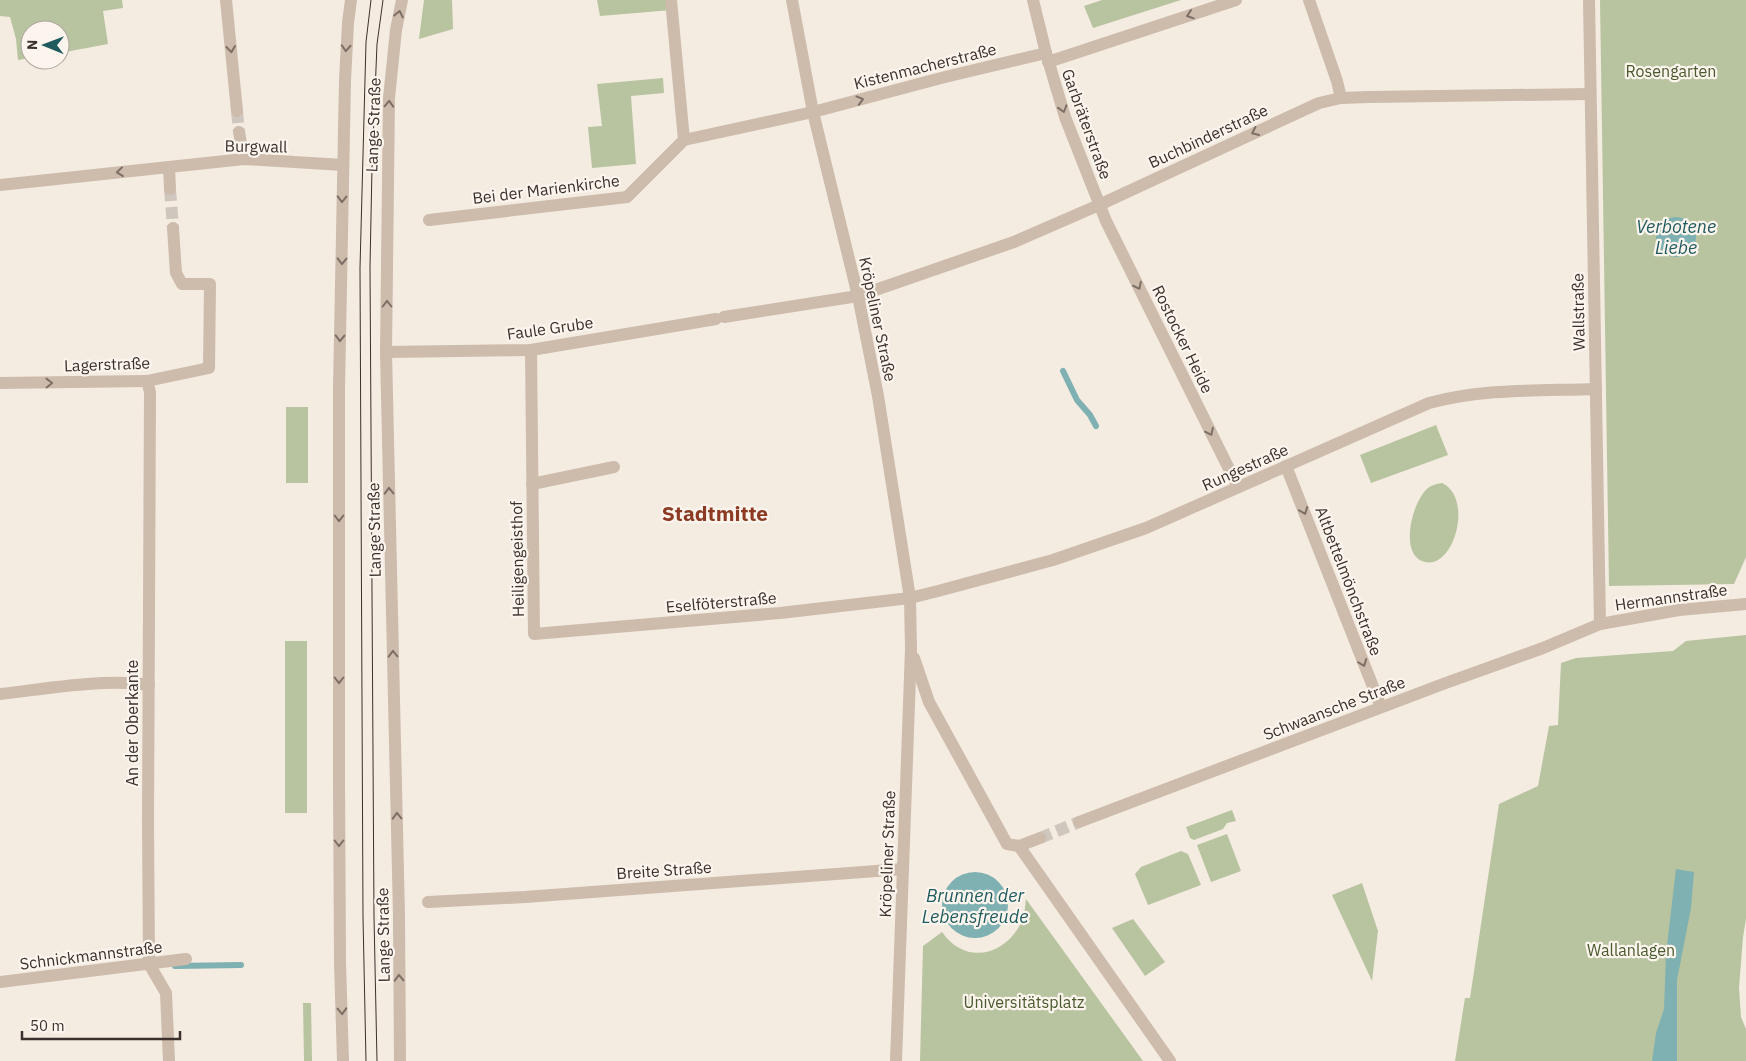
<svg xmlns="http://www.w3.org/2000/svg" width="1746" height="1061" viewBox="0 0 1746 1061" font-family="'IBM Plex Sans',sans-serif">
<rect width="100%" height="100%" fill="#f4ebe1"/>
<!-- green -->
<g fill="#b8c4a0">
<polygon points="0,0 122,0 123,8 103,11 108,44 60,53 60,30 30,30 30,58 18,60 16,39 10,17 0,16"/>
<polygon points="424,0 452,0 453,29 419,39"/>
<polygon points="597,0 671,0 672,10 600,16"/>
<polygon points="1102,0 1181,0 1093,28 1084,6"/>
<polygon points="1600,0 1746,0 1746,557 1734,584 1609,586"/>
<polygon points="663,78 664,93 631,96 636,164 592,168 588,127 602,126 597,84"/>
<rect x="286" y="407" width="22" height="76"/>
<polygon points="1436,425 1448,455 1371,483 1360,455"/>
<path d="M 1442,483 C 1474,498 1454,569 1425,562 C 1398,556 1412,501 1428,488 C 1432,485 1436,484 1442,483 Z"/>
<polygon points="1746,635 1746,919 1743,937 1739,988 1741,1017 1746,1029 1746,1061 1455,1061 1465,998 1470,998 1499,804 1538,786 1549,726 1558,725 1561,663 1576,658 1673,651 1686,641"/>
<rect x="285" y="641" width="22" height="172"/>
<polygon points="1232,810 1236,821 1227,823 1223,829 1194,840 1190,838 1186,827"/>
<polygon points="1227,834 1241,871 1211,882 1197,845"/>
<polygon points="1181,851 1188,854 1201,885 1148,905 1135,874 1141,867"/>
<polygon points="1362,883 1378,931 1372,981 1332,895"/>
<path d="M 1026,899 L 1143,1061 L 920,1061 L 923,946 L 942,932 C 966,967 1009,955 1023,918 C 1025,912 1025,905 1026,899 Z"/>
<polygon points="1133,919 1165,962 1145,976 1112,928"/>
<polygon points="303,1003 311,1003 312,1061 304,1061"/>
</g>
<!-- water -->
<g fill="#7fb0b2">
<circle cx="1676" cy="237" r="20"/>
<polygon points="1676,869 1694,872 1691,908 1677,980 1677,1061 1652,1061 1656,1033 1664,1009 1666,954"/>
<circle cx="975" cy="905" r="33"/>
</g>
<g fill="none" stroke-linecap="round" stroke-linejoin="round">
<!-- stream -->
<g stroke="#7fb0b2" stroke-width="6">
<polyline points="1063,371 1077,400 1090,415 1096,426"/>
<polyline points="175,966 241,965"/>
</g>
<!-- street-tunnel -->
<g stroke="#cfc6bd" stroke-width="12" stroke-dasharray="12 6" stroke-linecap="butt">
<polyline points="237,111 239,132"/>
<polyline points="170,189 173,228"/>
<polyline points="1040,838 1079,822"/>
</g>
<!-- street -->
<g stroke="#cdbbac" stroke-width="12">
<polyline points="226,0 237,111"/>
<polyline points="671,0 684,140"/>
<polyline points="792,0 813,112 858,296 878,396 910,598 911,649 896,1061"/>
<polyline points="1033,0 1046,53 1065,117 1106,221 1238,487"/>
<polyline points="1309,0 1337,81 1341,98"/>
<polyline points="1589,0 1600,624"/>
<polyline points="1048,62 1236,0"/>
<polyline points="239,132 244,159"/>
<polyline points="684,140 813,112 945,77 1046,53"/>
<polyline points="169,167 170,189"/>
<polyline points="0,185 244,159 343,165"/>
<polyline points="429,220 627,197 684,140"/>
<polyline points="724,317 858,296 1014,242 1099,205 1319,103 1341,98 1369,97 1590,94"/>
<path d="M 531,350 L 534,634 L 780,613 L 910,598 L 938,591 L 1053,560 L 1146,528 L 1429,403 C 1484,388 1540,391 1596,389"/>
<polyline points="386,352 531,350 716,319"/>
<polyline points="147,381 150,392 148,823 149,964 166,993 169,1061"/>
<polyline points="0,383 147,381 209,368 210,284 182,284 176,273 173,228"/>
<polyline points="1286,466 1381,707"/>
<polyline points="532,484 614,467"/>
<polyline points="914,658 929,702 1007,844 1019,846 1040,838"/>
<path d="M 0,694 C 45,689 104,678 149,685"/>
<polyline points="1079,822 1443,684 1543,648 1600,624 1679,610 1746,604"/>
<polyline points="1019,846 1170,1061"/>
<polyline points="428,902 525,897 903,869"/>
<polyline points="0,982 186,959"/>
<polyline points="343,1061 340,962 339,780 339,389 345,80 348,23 351,0"/>
<polyline points="400,1061 399,916 386,352 389,98 396,30 402,0"/>
</g>
<!-- tram -->
<g stroke="#3b302b" stroke-width="1">
<polyline points="366,1061 363,917 360,268 366,42 371,0"/>
<polyline points="377,1061 374,917 370,267 372,167 377,44 383,0"/>
</g>
</g>
<!-- one-way arrows -->
<defs><path id="oneway-chevron" d="M-2-3.5L2.5 0L-2 3.5" fill="none" stroke-width="1.6" stroke-linecap="round" stroke-linejoin="round" transform="scale(1.25)"/></defs>
<g stroke="#7d6f65">
<use href="#oneway-chevron" transform="translate(399 14) rotate(-78)"/>
<use href="#oneway-chevron" transform="translate(1190 15) rotate(162)"/>
<use href="#oneway-chevron" transform="translate(346 48) rotate(93)"/>
<use href="#oneway-chevron" transform="translate(231 49) rotate(84)"/>
<use href="#oneway-chevron" transform="translate(860 100) rotate(-15)"/>
<use href="#oneway-chevron" transform="translate(389 104) rotate(-88)"/>
<use href="#oneway-chevron" transform="translate(1063 109) rotate(73)"/>
<use href="#oneway-chevron" transform="translate(1255 132) rotate(155)"/>
<use href="#oneway-chevron" transform="translate(120 172) rotate(174)"/>
<use href="#oneway-chevron" transform="translate(342 199) rotate(91)"/>
<use href="#oneway-chevron" transform="translate(342 261) rotate(91)"/>
<use href="#oneway-chevron" transform="translate(1138 286) rotate(64)"/>
<use href="#oneway-chevron" transform="translate(387 304) rotate(-90)"/>
<use href="#oneway-chevron" transform="translate(340 338) rotate(91)"/>
<use href="#oneway-chevron" transform="translate(49 383) rotate(-1)"/>
<use href="#oneway-chevron" transform="translate(1210 432) rotate(64)"/>
<use href="#oneway-chevron" transform="translate(389 491) rotate(-91)"/>
<use href="#oneway-chevron" transform="translate(1304 511) rotate(69)"/>
<use href="#oneway-chevron" transform="translate(339 518) rotate(90)"/>
<use href="#oneway-chevron" transform="translate(393 654) rotate(-91)"/>
<use href="#oneway-chevron" transform="translate(1363 663) rotate(69)"/>
<use href="#oneway-chevron" transform="translate(339 680) rotate(90)"/>
<use href="#oneway-chevron" transform="translate(397 816) rotate(-91)"/>
<use href="#oneway-chevron" transform="translate(339 843) rotate(90)"/>
<use href="#oneway-chevron" transform="translate(399 978) rotate(-91)"/>
<use href="#oneway-chevron" transform="translate(342 1011) rotate(88)"/>
</g>
<g text-anchor="middle" dominant-baseline="central" stroke-width="4.5" stroke-linejoin="round" paint-order="stroke">
<!-- street labels -->
<g font-size="16" fill="#3b302b" stroke="#fbf5ee">
<text transform="translate(925 66) rotate(-14)">Kistenmacherstraße</text>
<text transform="translate(1087 124) rotate(70)">Garbräterstraße</text>
<text transform="translate(373 125) rotate(-88)">Lange Straße</text>
<text transform="translate(1208 136) rotate(-25)">Buchbinderstraße</text>
<text transform="translate(256 146) rotate(1)">Burgwall</text>
<text transform="translate(546 189) rotate(-7)">Bei der Marienkirche</text>
<text transform="translate(1578 312) rotate(-91)">Wallstraße</text>
<text transform="translate(878 319) rotate(78)">Kröpeliner Straße</text>
<text transform="translate(550 328) rotate(-8)">Faule Grube</text>
<text transform="translate(1183 339) rotate(64)">Rostocker Heide</text>
<text transform="translate(107 364) rotate(-2)">Lagerstraße</text>
<text transform="translate(1245 467) rotate(-24)">Rungestraße</text>
<text transform="translate(374 530) rotate(-91)">Lange Straße</text>
<text transform="translate(517 559) rotate(-91)">Heiligengeisthof</text>
<text transform="translate(1349 581) rotate(69)">Altbettelmönchstraße</text>
<text transform="translate(1671 597) rotate(-8)">Hermannstraße</text>
<text transform="translate(721 602) rotate(-5)">Eselföterstraße</text>
<text transform="translate(1334 708) rotate(-21)">Schwaansche Straße</text>
<text transform="translate(132 723) rotate(-90)">An der Oberkante</text>
<text transform="translate(887 854) rotate(-88)">Kröpeliner Straße</text>
<text transform="translate(664 870) rotate(-4)">Breite Straße</text>
<text transform="translate(383 935) rotate(-91)">Lange Straße</text>
<text transform="translate(91 955) rotate(-7)">Schnickmannstraße</text>
</g>
<!-- park labels -->
<g font-size="16" fill="#4a5a2e" stroke="#fbf5ee">
<text x="1671" y="71">Rosengarten</text>
<text x="1631" y="950">Wallanlagen</text>
<text x="1024" y="1002">Universitätsplatz</text>
</g>
<!-- water labels -->
<g font-size="18" font-style="italic" fill="#1f5a5e" stroke="#fbf5ee">
<text x="1676" y="226">Verbotene<tspan x="1676" dy="21">Liebe</tspan></text>
<text x="975" y="895">Brunnen der<tspan x="975" dy="21">Lebensfreude</tspan></text>
</g>
<!-- district labels -->
<g font-size="21" font-weight="bold" fill="#8c3b22" stroke="#fbf5ee">
<text x="715" y="513">Stadtmitte</text>
</g>
</g>
<!-- north arrow -->
<g transform="translate(45 45) rotate(271)"><circle r="24" fill="#fbf5ee" stroke="#aea6a0"/>
<path d="M0-4L9 19L0 12L-9 19Z" fill="#1f5a5e"/>
<text y="-8" font-size="14" font-weight="bold" text-anchor="middle" fill="#3b302b">N</text>
</g>
<!-- scale -->
<path d="M22 1031v8h158v-8" fill="none" stroke="#3b302b" stroke-width="2.5"/>
<text x="30" y="1031" font-size="15" fill="#3b302b" stroke="#fbf5ee" stroke-width="4" paint-order="stroke">50 m</text>
</svg>
